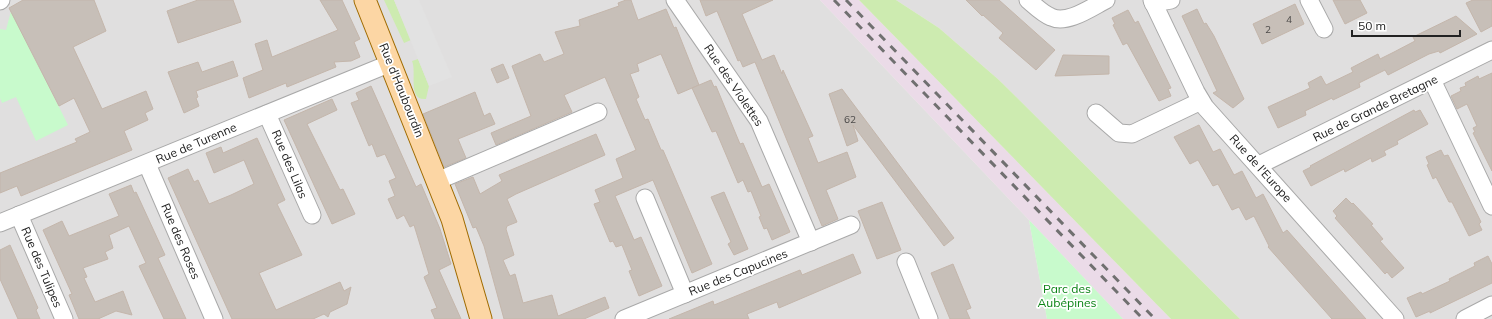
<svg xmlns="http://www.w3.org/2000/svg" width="1492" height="319" viewBox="0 0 1492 319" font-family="Mulish,sans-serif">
<rect width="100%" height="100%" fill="#f2efe9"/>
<!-- residential -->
<g fill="#e0dfdf">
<polygon points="0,0 820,0 1029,220 1047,319 0,319"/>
<polygon points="896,0 1492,0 1492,319 1240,319 999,80 939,28"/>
</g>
<!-- industrial -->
<polygon fill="#ebdbe8" points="820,0 859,0 1171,319 1123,319"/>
<!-- grass -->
<g fill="#cdebb0">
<polygon points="384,0 394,0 411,40 404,43"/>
<polygon points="859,0 896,0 939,28 999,80 1240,319 1171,319"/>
<path d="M 418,59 L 429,86 L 426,99 C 407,101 417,72 412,61 Z"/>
</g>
<!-- park -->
<g fill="#c8facc">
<polygon points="11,11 68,125 36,141 16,97 2,103 0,98 0,29 6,30"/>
<polygon points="1029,220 1123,319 1047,319"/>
</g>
<!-- parking -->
<polygon fill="#e2e2e2" points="394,0 419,0 452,77 429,86"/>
<!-- building -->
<g fill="#c7bfb8" stroke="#c4b6ab">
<polygon points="23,0 94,0 106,31 73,47 102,109 146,91 153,109 145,113 148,120 124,131 132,150 21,196 17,186 0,193 0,173 77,142 75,139 90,132 74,98 59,106 9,8"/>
<polygon points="198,0 233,0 241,22 178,43 167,11"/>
<polygon points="320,0 342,0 360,39 354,42 360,57 351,61 334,62 336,67 287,87 286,83 249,98 243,78 263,70 255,44 267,40 272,57 338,30"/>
<polygon points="626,0 631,0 638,20 666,9 674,28 676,27 699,85 678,94 661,54 637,64 639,71 630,74 639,97 636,99 645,120 648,119 661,150 663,150 712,264 692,273 653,180 615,196 634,240 641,237 662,286 639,296 629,271 632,270 622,245 616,247 613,241 610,242 594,204 600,202 595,190 623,178 616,159 636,150 605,77 564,95 572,112 496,145 491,133 531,116 512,66 540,54 544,62 564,54 555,32 580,26 579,20 619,6 618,3"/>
<polygon points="700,0 773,0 742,14 762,60 774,55 782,74 783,70 813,136 808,138 818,163 847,152 856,177 826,190 838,219 822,226 755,62 743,67 740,60 738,61 717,11 706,16"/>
<polygon points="966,0 999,0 1055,50 1036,70 999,38 1003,33 983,15 982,16"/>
<polygon points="1333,0 1360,0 1367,13 1345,24"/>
<polygon points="1473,0 1492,0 1492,26 1481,32 1466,3"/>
<polygon points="1295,4 1304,24 1262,44 1253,24"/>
<polygon points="1197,9 1204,24 1206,23 1214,36 1244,99 1233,108 1213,93 1217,91 1182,16"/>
<polygon points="1128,10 1135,23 1138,21 1171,88 1168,89 1171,96 1159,101 1127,43 1123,45 1113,25 1115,24 1112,18"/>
<polygon points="1456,16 1477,34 1440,53 1439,51 1429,54 1388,75 1385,70 1359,83 1360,87 1333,100 1332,98 1305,111 1306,115 1278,128 1268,107 1310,88 1308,83 1321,76 1326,85 1353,72 1351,68 1378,54 1380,59 1394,52 1415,41 1413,37"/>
<polygon points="1063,55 1109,56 1109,74 1055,76"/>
<polygon points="233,61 238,76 196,91 198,97 196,98 199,106 184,113 168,72 198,62 202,72"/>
<polygon points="503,64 509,78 497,83 491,69"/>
<polygon points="1492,73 1492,171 1473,133 1475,132 1473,128 1477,126 1467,104 1457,109 1451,96 1461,91 1460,88 1466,86 1465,83 1478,76 1479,79"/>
<polygon points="711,80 714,87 716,86 740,144 743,143 762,187 769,184 790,232 772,240 767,228 764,229 759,217 761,216 751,191 748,192 743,180 738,183 716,131 712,132 692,88"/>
<polygon points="371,86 416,187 421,184 440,229 451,264 439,270 461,319 435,319 431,310 437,308 424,277 429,274 414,225 410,227 404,215 397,219 388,199 395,196 389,181 396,178 385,154 377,157 372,144 369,146 351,103 359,100 356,93"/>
<polygon points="842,89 954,238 944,246 853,125 858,141 847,146 829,94"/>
<polygon points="475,92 484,116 490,113 495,124 458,139 466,158 444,167 423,114"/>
<polygon points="332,99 337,110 307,124 340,190 343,189 355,214 332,224 284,120"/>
<polygon points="1414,110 1415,112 1420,110 1428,124 1397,141 1398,144 1384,151 1386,155 1372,162 1371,158 1345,172 1344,169 1311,186 1303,171 1311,167 1310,166"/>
<polygon points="1199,125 1213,152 1220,149 1234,175 1242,171 1256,198 1263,194 1283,233 1287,230 1366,319 1332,319 1268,247 1269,246 1254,216 1246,220 1239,207 1232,210 1218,184 1213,186 1198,160 1190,164 1174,137"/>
<polygon points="596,134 605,155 516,194 507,199 517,222 507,226 506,229 514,255 503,260 510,276 515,274 523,303 552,295 558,316 605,297 609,308 584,319 504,319 484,246 476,227 473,228 455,184 473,177 480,194 502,181 499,175"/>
<polygon points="257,138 285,200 277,204 302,255 259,273 276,310 340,282 344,291 351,287 347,304 330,312 328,317 324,314 313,319 232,319 168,178 188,169 194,182 198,180 209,204 231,195 254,184 244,160 214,173 206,153 221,147 223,153"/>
<polygon points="1441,150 1444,156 1448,155 1481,222 1479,224 1482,230 1469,236 1452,202 1449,202 1436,177 1433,179 1427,165 1429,164 1426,157"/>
<polygon points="131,185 134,193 136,192 165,255 158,258 186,319 164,319 139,266 146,263 129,226 109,235 113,248 105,252 108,259 83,268 87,277 84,278 95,302 123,291 132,315 116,311 98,319 79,319 69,295 72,294 43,230 62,221 69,236 119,216 109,194"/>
<polygon points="724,192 748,249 734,255 728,244 731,242 711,197"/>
<polygon points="1346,198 1352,204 1353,203 1373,224 1371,225 1383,239 1380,241 1404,268 1392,278 1387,272 1385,274 1335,218 1337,216 1333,211"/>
<polygon points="882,202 901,250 877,259 858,211"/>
<polygon points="10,245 38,308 36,310 40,319 18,319 0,279 0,250"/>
<polygon points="853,254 861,273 779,308 777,302 747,314 749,319 669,319 713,301 714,305 800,270 802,275"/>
<polygon points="1488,256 1492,264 1492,283 1430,313 1430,311 1416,317 1407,298 1421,292 1422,294 1450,281 1449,279 1475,266 1474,263"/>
<polygon points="953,264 971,308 966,310 970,319 950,319 931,273"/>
</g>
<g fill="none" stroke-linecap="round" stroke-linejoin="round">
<defs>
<g id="minor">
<polyline points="675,0 759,121 811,242"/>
<path d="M 1028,0 C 1035,6 1043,14 1051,17 C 1067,25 1092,7 1106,0"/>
<polyline points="1152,0 1196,92 1205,107 1395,319"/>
<polyline points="1309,0 1324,29"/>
<polyline points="0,1 1,0"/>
<polyline points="1153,3 1171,0"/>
<polyline points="1432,80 1492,206"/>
<polyline points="1096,113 1119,133 1132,134 1201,101"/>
<polyline points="267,114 312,215"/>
<polyline points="147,164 214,319"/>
<polyline points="1259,165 1492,50"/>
<polyline points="437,181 598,112"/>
<polyline points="645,198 685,294"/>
<polyline points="19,215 64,319"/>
<polyline points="0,223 391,63"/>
<polyline points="906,262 929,319"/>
<polyline points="624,319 851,225"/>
<polyline points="1465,319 1492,305"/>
</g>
<polyline id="major" points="365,0 452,219 481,319"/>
</defs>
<!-- minor casing -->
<use href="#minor" stroke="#a9a9a9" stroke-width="19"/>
<!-- major casing -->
<use href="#major" stroke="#a06b00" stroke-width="23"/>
<!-- minor -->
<use href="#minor" stroke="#fff" stroke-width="17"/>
<!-- major -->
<use href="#major" stroke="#fcd6a4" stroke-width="21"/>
<!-- rail -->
<g stroke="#707070" stroke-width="3" stroke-dasharray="8 8" stroke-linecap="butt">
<polyline points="834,0 1143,319"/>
<polyline points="846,0 1155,319"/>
</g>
</g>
<g text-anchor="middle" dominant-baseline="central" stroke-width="3.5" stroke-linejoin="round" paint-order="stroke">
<!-- number labels -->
<g font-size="10" fill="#4b4948">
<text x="1289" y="19">4</text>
<text x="1268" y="29">2</text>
<text x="850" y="119">62</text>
</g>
<!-- street labels -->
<g font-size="12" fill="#222" stroke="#fff">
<text transform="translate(734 85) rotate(56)">Rue des Violettes</text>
<text transform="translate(402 90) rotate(68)">Rue d'Haubourdin</text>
<text transform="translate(1375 108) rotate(-26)">Rue de Grande Bretagne</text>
<text transform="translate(196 143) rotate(-23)">Rue de Turenne</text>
<text transform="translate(290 164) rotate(67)">Rue des Lilas</text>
<text transform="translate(1261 168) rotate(48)">Rue de l'Europe</text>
<text transform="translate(181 241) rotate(67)">Rue des Roses</text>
<text transform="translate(42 267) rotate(67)">Rue des Tulipes</text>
<text transform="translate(738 272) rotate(-22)">Rue des Capucines</text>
</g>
<!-- park labels -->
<g font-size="12" fill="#0c8416" stroke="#fff">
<text x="1067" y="288">Parc des<tspan x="1067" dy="14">Aubépines</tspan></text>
</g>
</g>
<!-- scale -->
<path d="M1352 30v6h108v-6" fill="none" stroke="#222222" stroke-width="2"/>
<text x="1358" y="30" font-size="12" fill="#222222" stroke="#ffffff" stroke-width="3" paint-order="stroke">50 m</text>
</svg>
